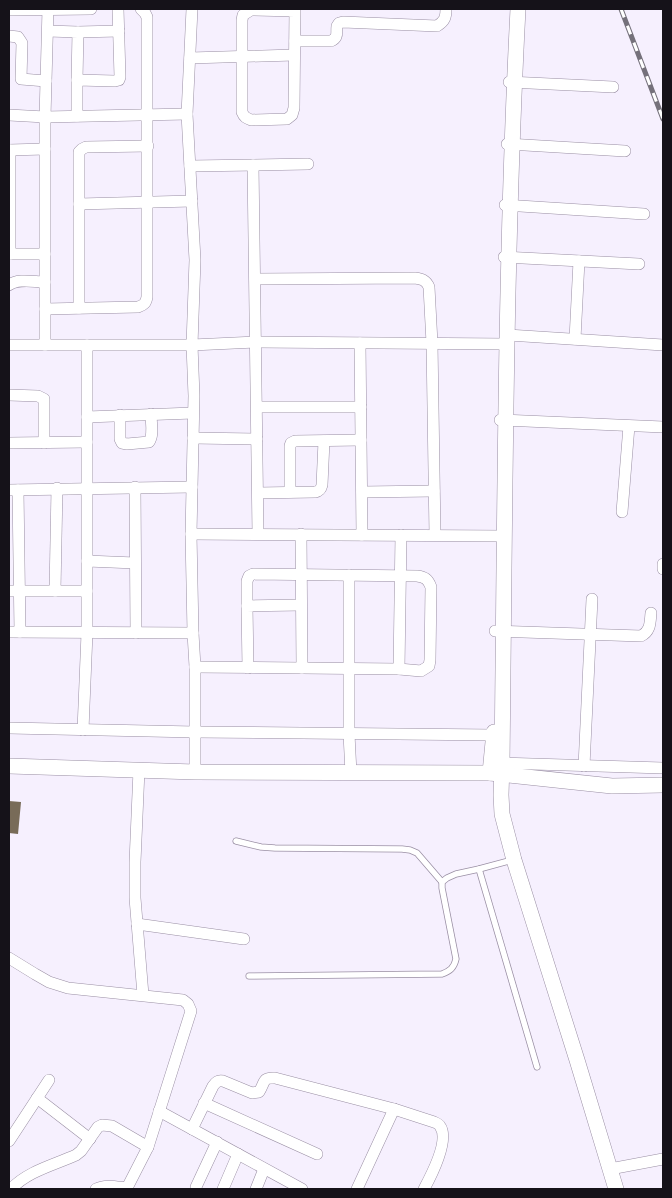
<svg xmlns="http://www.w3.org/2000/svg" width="672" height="1198" viewBox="0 0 672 1198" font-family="Inter,sans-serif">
<rect width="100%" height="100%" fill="#f6f0fe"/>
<!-- building -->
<polygon fill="#786b58" points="9,801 21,802 18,834 9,833"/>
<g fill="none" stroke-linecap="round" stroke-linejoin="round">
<defs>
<g id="lane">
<polyline points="236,841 261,847 275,848 402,849 410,850 417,853 442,882"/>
<polyline points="479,869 537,1067"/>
<path d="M 249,976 L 442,974 C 450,971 454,968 456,959 L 442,888 L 442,882 L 447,878 L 456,874 L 479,869 L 512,860"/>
</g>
<g id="street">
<polyline points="192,9 187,114 195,260 192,345 194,396 191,534 193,633 195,667 195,772"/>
<polyline points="9,10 91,9"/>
<path d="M 295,11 L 251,10 L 243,15 L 242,20 L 242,112 C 244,117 246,118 251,120 L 287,119 L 292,115 L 294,108 L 295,9"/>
<polyline points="48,31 78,32 77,80"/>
<polyline points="78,32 119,31"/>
<polyline points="9,36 18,37 22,43 21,79 46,81"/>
<path d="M 295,41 L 331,41 C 339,37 336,33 337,26 L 339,23 L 343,22 L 437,26 C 445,21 446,17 446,9"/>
<polyline points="190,58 294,55"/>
<polyline points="509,82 613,87"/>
<polyline points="9,115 45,117 187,114"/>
<polyline points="77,116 77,80 115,81 119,80 120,77 118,9"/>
<polyline points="507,144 625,151"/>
<polyline points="9,150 45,149"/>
<polyline points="253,165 258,534"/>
<polyline points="190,166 308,164"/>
<polyline points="79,204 192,201"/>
<polyline points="505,205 644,214"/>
<polyline points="9,254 45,254"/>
<polyline points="10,254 10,150"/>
<polyline points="504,257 639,264"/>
<path d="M 255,279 L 415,278 C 422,279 426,280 429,287 L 432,343 L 435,535"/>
<path d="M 9,285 C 18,278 34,282 45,282"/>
<polyline points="79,308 79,152 82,149 86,147 148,146"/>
<path d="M 45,309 L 138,307 C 144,305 146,303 147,297 L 147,17 L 145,13 L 141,9"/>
<polyline points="507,335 663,345"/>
<polyline points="575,339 579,261"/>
<polyline points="360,343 362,535"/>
<polyline points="9,345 192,345 256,342 507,344"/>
<polyline points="45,345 45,117 48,9"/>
<polyline points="9,395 38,396 44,399 44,443"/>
<polyline points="257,407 361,407"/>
<path d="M 120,415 L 120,439 L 122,443 L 127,444 L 149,442 C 154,435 151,423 151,414"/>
<polyline points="87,417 193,413"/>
<polyline points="500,420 663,427"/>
<polyline points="193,438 257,439"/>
<polyline points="9,443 87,442"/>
<polyline points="135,487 136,633"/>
<polyline points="9,490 192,487"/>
<polyline points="18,490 20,632"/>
<polyline points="290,492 290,446 291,443 295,441 361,440"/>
<polyline points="362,492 434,491"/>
<path d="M 258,493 L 315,492 C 320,491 321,489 322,485 L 324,441"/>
<polyline points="622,512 629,426"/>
<polyline points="191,534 505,536"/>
<polyline points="301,534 302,668"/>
<polyline points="87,561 135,563"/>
<polyline points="663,564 663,569"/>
<polyline points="349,575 349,734 351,773"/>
<polyline points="9,591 87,591"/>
<polyline points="55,591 57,488"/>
<path d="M 495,631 L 641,636 C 651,631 650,622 651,613"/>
<polyline points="9,632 193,633"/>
<path d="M 195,667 L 399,669 L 421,671 L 429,666 L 430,660 L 431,587 C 428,579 425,577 417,576 L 253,574 L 249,576 L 247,581 L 247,606"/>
<polyline points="248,668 247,606 301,605"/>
<polyline points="399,669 401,535"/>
<polyline points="9,728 195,732 494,735"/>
<polyline points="83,730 87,633 87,345"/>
<polyline points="502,763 663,768"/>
<polyline points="584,766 592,599"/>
<polyline points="139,770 135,862 135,898 143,995"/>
<polyline points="137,924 244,939"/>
<path d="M 9,958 L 35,974 L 49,982 L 68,988 L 183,1000 L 188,1004 L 191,1011 L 148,1147 L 112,1126 L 102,1125 L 98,1127 L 81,1151 L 76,1155 C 54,1165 28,1171 11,1189"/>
<polyline points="37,1098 90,1139"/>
<polyline points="204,1103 317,1154"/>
<polyline points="159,1111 302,1189"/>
<path d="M 192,1129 L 213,1086 C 216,1082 218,1080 223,1081 L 252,1093 L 259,1092 C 265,1083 262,1077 275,1078 L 394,1109 L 434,1122 C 436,1123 439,1124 440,1126 C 450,1140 431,1176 424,1189"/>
<polyline points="9,1141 49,1080"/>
<polyline points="610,1169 663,1159"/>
<polyline points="196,1187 217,1142"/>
<path d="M 96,1189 C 106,1184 117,1187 127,1188 L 148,1147"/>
<polyline points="223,1189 238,1154"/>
<polyline points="256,1189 264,1169"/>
<polyline points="357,1189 394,1109"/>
</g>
<g id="secondary">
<path d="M 518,9 C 505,260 505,512 502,763 L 501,795 L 502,814 L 514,860 L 577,1060 L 616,1189"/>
<polyline points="9,766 195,772 490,773 612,786 663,785"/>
<polyline points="490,773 494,732"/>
</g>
</defs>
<!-- lane casing -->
<use href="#lane" stroke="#9a8fa4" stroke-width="7"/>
<!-- street casing -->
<use href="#street" stroke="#9a8fa4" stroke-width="12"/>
<!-- secondary casing -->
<use href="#secondary" stroke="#9a8fa4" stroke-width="16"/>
<!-- lane -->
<use href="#lane" stroke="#fff" stroke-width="5.5"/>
<!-- street -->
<use href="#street" stroke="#fff" stroke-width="11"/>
<!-- secondary -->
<use href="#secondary" stroke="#fff" stroke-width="15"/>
<defs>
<polyline id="rail" points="621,9 663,119"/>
</defs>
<!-- rail casing -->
<use href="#rail" stroke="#75717b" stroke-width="5"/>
<!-- rail -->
<use href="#rail" stroke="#fff" stroke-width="3" stroke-dasharray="9" stroke-linecap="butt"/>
</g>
<!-- border -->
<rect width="672" height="1198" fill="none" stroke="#151219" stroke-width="20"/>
</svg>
